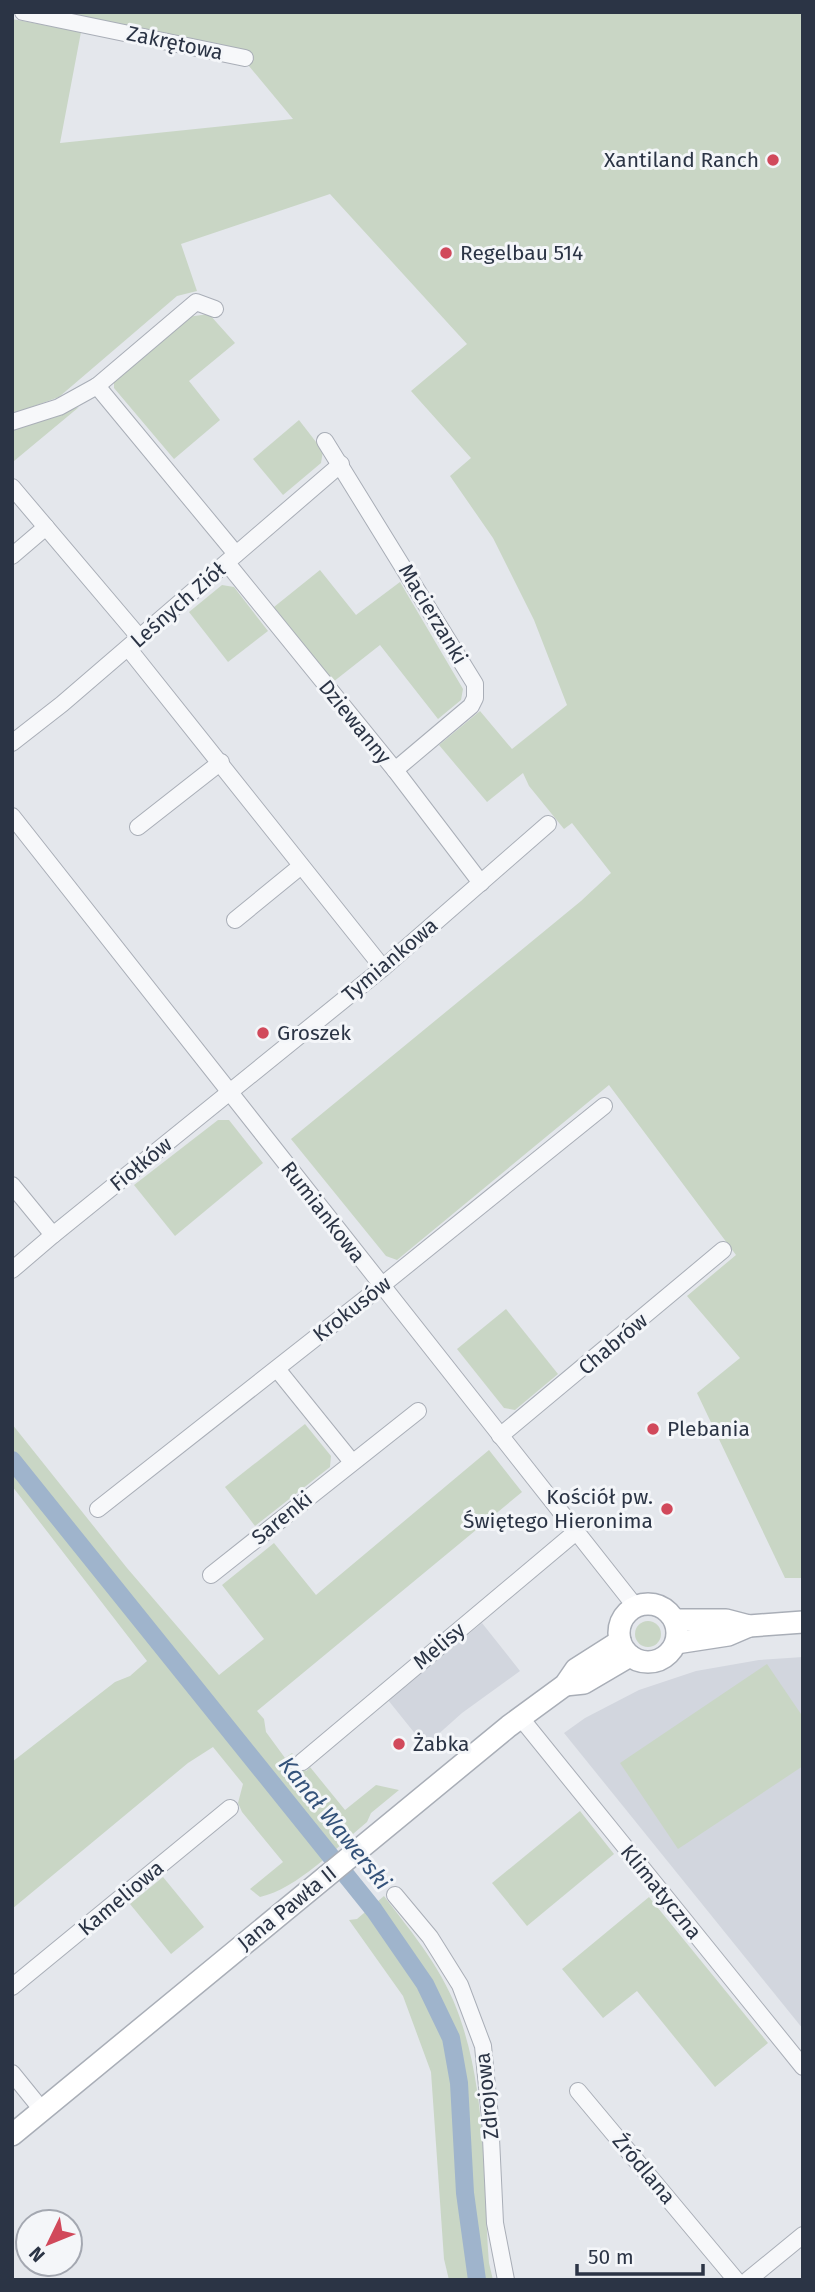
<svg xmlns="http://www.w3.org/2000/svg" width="815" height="2292" viewBox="0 0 815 2292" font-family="'Fira Sans',sans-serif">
<rect width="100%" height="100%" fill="#e4e7ec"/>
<!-- built -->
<g fill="#d2d6de">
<polygon points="482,1623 520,1671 462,1713 425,1746 388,1700"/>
<polygon points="803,1657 803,2029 564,1733 585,1718 639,1690 696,1671 759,1660"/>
</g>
<!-- green -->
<g fill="#c9d6c5">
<polygon points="57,12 803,12 803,1578 785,1578 697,1393 740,1358 687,1296 736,1255 609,1085 397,1260 386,1256 291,1139 581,901 611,873 572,823 564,829 529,786 523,773 487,802 439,745 480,711 512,749 567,705 534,620 493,538 450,476 471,458 411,391 467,344 330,194 181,244 197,291 177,296 59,397 12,414 12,19 81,32 60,143 293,119 234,48"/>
<polygon points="209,314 235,343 189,381 220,420 174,459 114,388 114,377 187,317"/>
<polygon points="79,407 14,461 14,471 12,426"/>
<polygon points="299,420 323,451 321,463 283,495 253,459"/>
<polygon points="320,570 356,615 400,582 463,689 461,700 438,719 380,645 333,682 274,607"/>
<polygon points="222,585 234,587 268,631 228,662 189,612"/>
<polygon points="218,1120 229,1120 263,1163 175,1236 134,1185"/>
<polygon points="506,1309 558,1374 515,1410 504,1408 457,1349"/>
<path d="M 12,1424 L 127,1568 L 219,1675 L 264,1639 L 222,1585 L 274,1543 L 316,1595 L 489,1450 L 522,1492 L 257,1711 L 264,1719 L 266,1732 L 285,1758 L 292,1753 L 306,1771 L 310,1767 L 345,1810 L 376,1785 L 399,1790 L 371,1813 L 367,1822 C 338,1846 297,1889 260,1897 L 250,1889 L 283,1862 L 242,1812 L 238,1803 L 243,1784 L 213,1747 L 188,1763 L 12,1909 L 12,1762 L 115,1682 L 130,1676 L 147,1661 L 12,1486 Z"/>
<polygon points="305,1424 331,1456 330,1467 255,1526 225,1487"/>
<circle cx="648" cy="1634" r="13"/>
<polygon points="767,1664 803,1717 803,1766 678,1849 620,1763"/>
<polygon points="580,1811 614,1854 527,1926 492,1883"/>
<polygon points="163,1877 204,1927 171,1954 130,1904"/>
<path d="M 384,1896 C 413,1934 445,1972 460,2018 C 487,2096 483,2182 489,2263 L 493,2280 L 449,2280 L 444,2259 L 431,2072 L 403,1996 L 349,1920 L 357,1919 Z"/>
<polygon points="649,1897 768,2043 715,2087 637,1991 603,2018 562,1969"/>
</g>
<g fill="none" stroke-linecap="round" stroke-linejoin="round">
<!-- canal -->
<polyline stroke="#9fb4cc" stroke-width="18" points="12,1460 374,1910 425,1984 451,2038 459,2083 465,2193 477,2280"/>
<defs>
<g id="street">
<polyline points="23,12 245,58"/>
<polyline points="97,386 236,554"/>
<polyline points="12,422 59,407 97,386 196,302 215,309"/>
<polyline points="325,441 475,684 475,698 471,706 395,770"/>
<polyline points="12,487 140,638"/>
<polyline points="12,556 46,527"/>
<polyline points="227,563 395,770 481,883"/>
<polyline points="128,648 383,968"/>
<polyline points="12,743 62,704 341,464"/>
<polyline points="12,816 635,1606"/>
<polyline points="138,827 221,762"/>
<polyline points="235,920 301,866"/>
<polyline points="12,1185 53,1235 383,968 548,824"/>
<polyline points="12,1270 53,1235"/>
<polyline points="277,1369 352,1462"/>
<polyline points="500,1436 723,1250"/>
<polyline points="98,1509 370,1295 604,1106"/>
<polyline points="211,1575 418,1411"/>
<polyline points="520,1717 803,2067"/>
<polyline points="302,1762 577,1531"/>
<polyline points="395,1895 430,1937 460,1985 483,2046 490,2117 495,2223 506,2280"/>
<polyline points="12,1987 230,1808"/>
<polyline points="12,2073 42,2110"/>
<polyline points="578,2091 736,2280"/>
<polyline points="748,2280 803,2235"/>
</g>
<g id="secondary">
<circle cx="648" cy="1633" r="29"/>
<polyline points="675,1620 726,1620 749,1626 803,1622"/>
<polyline points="676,1643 728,1635 749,1626"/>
<polyline points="565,1685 584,1683 630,1656"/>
<polyline points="12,2135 509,1726 565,1685 576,1669 620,1641"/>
</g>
</defs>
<!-- street casing -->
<use href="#street" stroke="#a9aeb7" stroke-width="18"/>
<!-- secondary casing -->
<use href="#secondary" stroke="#a9aeb7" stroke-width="24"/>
<!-- street -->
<use href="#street" stroke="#f7f8fa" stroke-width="16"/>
<!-- secondary -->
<use href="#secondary" stroke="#fff" stroke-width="21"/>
</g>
<!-- markers -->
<g fill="#d1495b" stroke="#f4f6f9" stroke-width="2.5">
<circle cx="773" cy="160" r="7"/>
<circle cx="446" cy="253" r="7"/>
<circle cx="263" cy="1033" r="7"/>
<circle cx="653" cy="1429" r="7"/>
<circle cx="667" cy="1509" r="7"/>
<circle cx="399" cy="1744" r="7"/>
</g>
<g text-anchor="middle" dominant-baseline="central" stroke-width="6" stroke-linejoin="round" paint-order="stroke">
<!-- street labels -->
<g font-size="21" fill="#2b3445" stroke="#f4f6f9">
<text transform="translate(175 43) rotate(12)">Zakrętowa</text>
<text transform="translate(178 605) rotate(-41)">Leśnych Ziół</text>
<text transform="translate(433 614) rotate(59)">Macierzanki</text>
<text transform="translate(355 722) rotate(51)">Dziewanny</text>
<text transform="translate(390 960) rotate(-40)">Tymiankowa</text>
<text transform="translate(141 1164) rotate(-39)">Fiołków</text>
<text transform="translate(323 1212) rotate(52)">Rumiankowa</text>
<text transform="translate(352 1309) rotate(-38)">Krokusów</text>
<text transform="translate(613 1344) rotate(-40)">Chabrów</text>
<text transform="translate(282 1518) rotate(-39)">Sarenki</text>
<text transform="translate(439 1646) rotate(-40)">Melisy</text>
<text transform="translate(661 1892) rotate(51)">Klimatyczna</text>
<text transform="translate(121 1898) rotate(-40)">Kameliowa</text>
<text transform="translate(287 1908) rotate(-39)">Jana Pawła II</text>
<text transform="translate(487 2096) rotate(-96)">Zdrojowa</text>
<text transform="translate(644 2169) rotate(50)">Źródlana</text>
</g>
<!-- poi labels -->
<g font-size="21" fill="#2b3445" stroke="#f4f6f9" text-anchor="start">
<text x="759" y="160" text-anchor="end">Xantiland Ranch</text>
<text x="460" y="253">Regelbau 514</text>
<text x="277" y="1033">Groszek</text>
<text x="667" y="1429">Plebania</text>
<text x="653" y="1497" text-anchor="end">Kościół pw.<tspan x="653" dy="24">Świętego Hieronima</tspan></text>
<text x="413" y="1744">Żabka</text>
</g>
<!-- water labels -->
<g font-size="23" font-style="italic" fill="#34527a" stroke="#f4f6f9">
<text transform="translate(335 1823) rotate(51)">Kanał Wawerski</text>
</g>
</g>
<!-- border -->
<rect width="815" height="2292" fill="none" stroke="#2b3445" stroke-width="28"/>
<!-- north arrow -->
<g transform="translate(49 2243) rotate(227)"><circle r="33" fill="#f4f6f9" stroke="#a4a8b1" stroke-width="2"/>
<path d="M0-5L12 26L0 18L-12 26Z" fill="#d1495b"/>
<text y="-10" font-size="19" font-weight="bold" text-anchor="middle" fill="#2b3445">N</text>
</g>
<!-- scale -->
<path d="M577 2264v10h126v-10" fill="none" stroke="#2b3445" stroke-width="3.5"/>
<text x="588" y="2264" font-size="21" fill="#2b3445" stroke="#f4f6f9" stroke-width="5" paint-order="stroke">50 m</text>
</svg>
